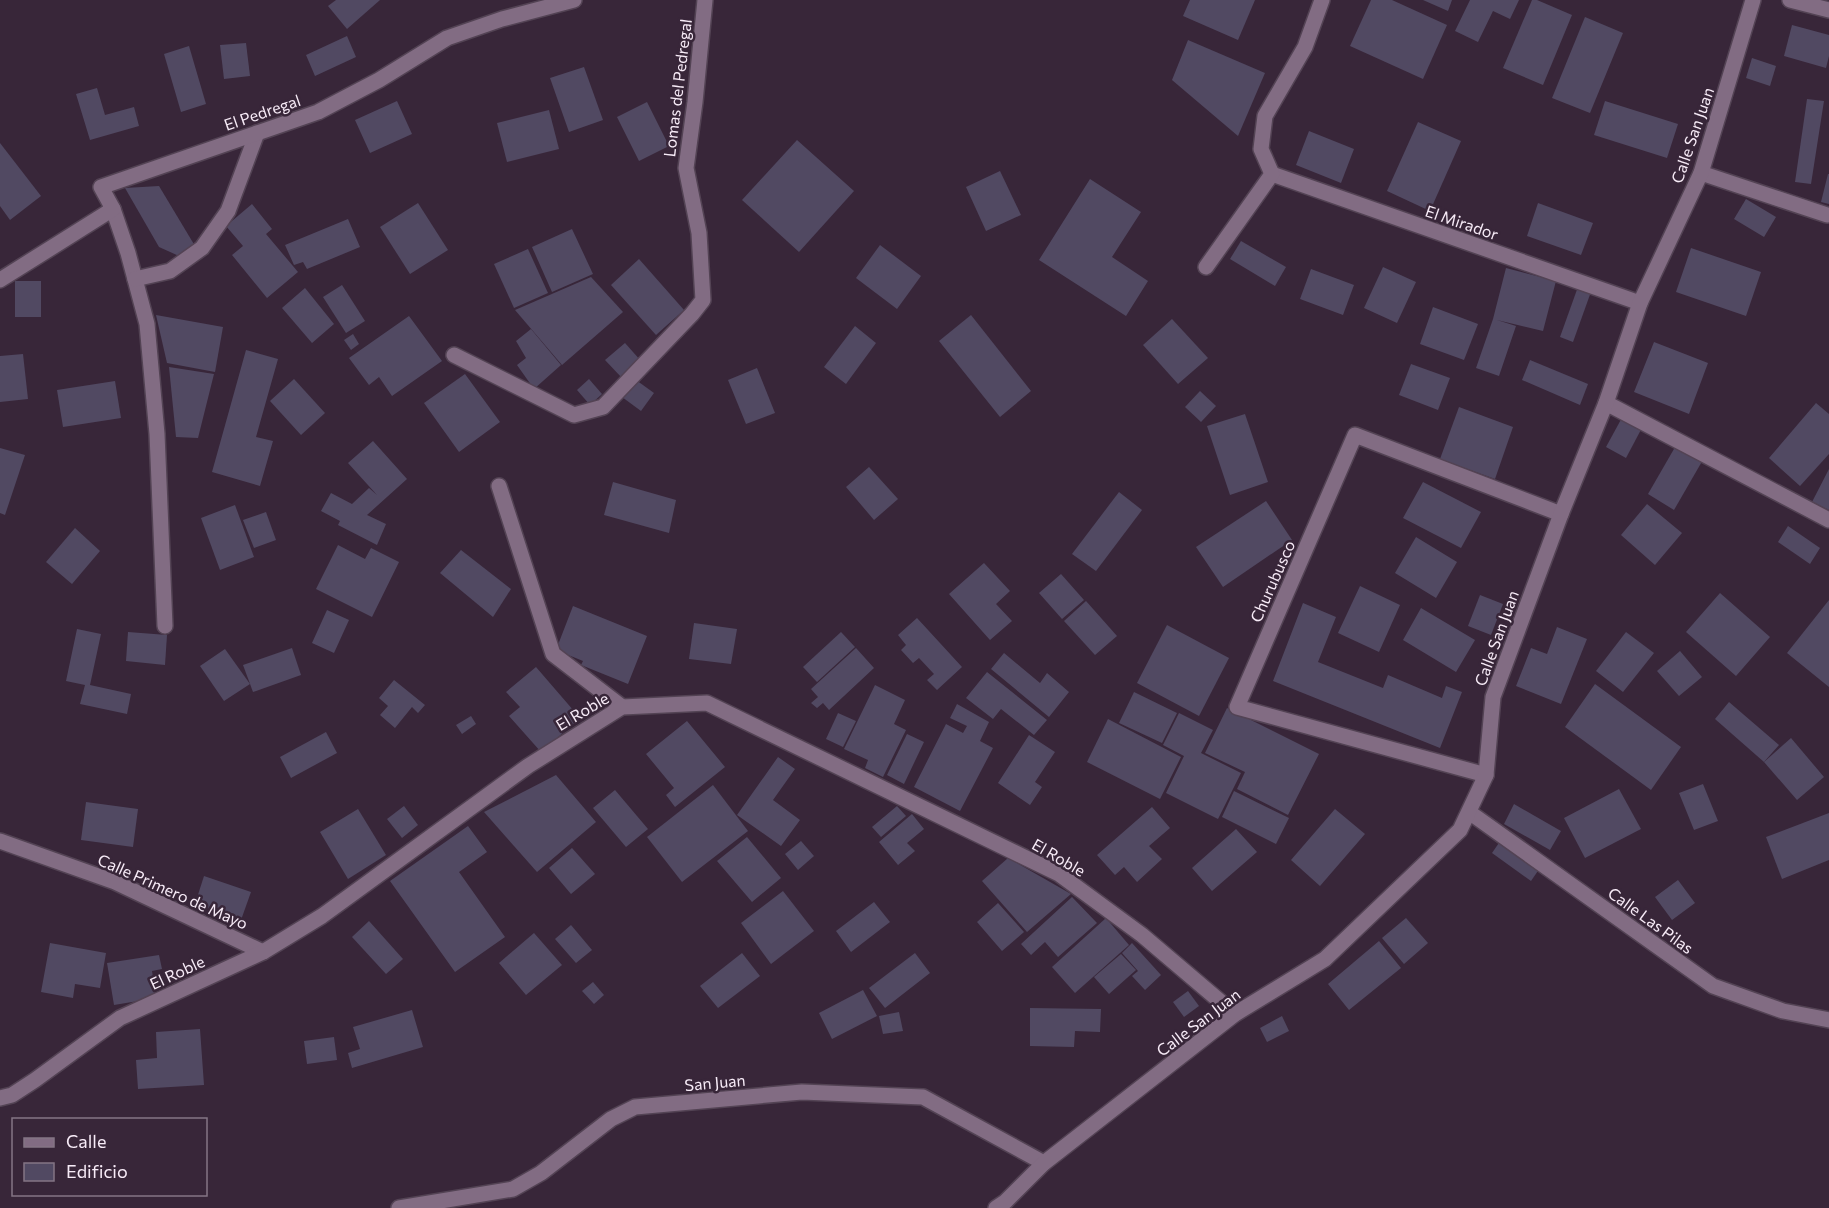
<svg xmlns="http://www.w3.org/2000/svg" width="1829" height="1208" viewBox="0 0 1829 1208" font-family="Commissioner,sans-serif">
<rect width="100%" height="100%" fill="#382639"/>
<!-- building -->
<g fill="#514962">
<polygon points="336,0 380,0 347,29 328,6"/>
<polygon points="1190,0 1255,0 1238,40 1183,16"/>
<polygon points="1371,0 1392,0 1447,25 1423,79 1350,46"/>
<polygon points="1423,0 1452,0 1448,11"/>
<polygon points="1470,0 1519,0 1510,19 1493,11 1478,42 1455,31"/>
<polygon points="1532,0 1537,0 1572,15 1543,85 1503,68"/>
<polygon points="1585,17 1623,33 1590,113 1552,98"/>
<polygon points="1792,25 1829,35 1829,56 1826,68 1784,56"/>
<polygon points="347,36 356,57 315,76 306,55"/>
<polygon points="1188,40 1265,73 1238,136 1172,80"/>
<polygon points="246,43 250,76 224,79 220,45"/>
<polygon points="189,46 206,104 181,112 164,54"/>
<polygon points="1752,58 1776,66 1770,86 1746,78"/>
<polygon points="584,67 603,120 569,132 550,78"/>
<polygon points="97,88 105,115 134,107 139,126 90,140 76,94"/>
<polygon points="1807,99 1824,101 1811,184 1795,182"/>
<polygon points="397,101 412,134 370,153 355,120"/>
<polygon points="1605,101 1678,124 1667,158 1594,135"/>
<polygon points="647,102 669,146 639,161 617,117"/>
<polygon points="549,110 559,149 507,162 497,123"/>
<polygon points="1418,122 1461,141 1430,211 1387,191"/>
<polygon points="1309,131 1354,149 1341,183 1296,165"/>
<polygon points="797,140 854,191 799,252 742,200"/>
<polygon points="0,143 41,196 10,220 0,206"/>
<polygon points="1000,171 1021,215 986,231 966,187"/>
<polygon points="1828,174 1829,174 1829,204 1821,202"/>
<polygon points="1090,179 1141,212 1112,257 1148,281 1126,316 1039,260"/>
<polygon points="159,186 195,246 179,256 159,247 125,188"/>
<polygon points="1746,199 1776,217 1764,237 1734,219"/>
<polygon points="418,203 448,250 410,274 380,227"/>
<polygon points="1538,203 1593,223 1581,255 1527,236"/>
<polygon points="252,204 272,229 266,234 298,272 267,298 232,255 243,246 226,226"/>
<polygon points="348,219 360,247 307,269 303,262 294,265 285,245"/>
<polygon points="572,229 593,274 552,292 532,247"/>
<polygon points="1241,241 1286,267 1275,286 1230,259"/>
<polygon points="880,245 921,276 897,309 856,278"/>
<polygon points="1691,248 1761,272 1746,316 1676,292"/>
<polygon points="528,249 548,293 514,308 494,264"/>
<polygon points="639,259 684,310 656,335 611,285"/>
<polygon points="1383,267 1416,282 1397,323 1364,308"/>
<polygon points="1506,268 1556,281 1543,331 1497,320 1516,326 1499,376 1476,368 1493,319"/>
<polygon points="1311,269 1354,285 1343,315 1300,299"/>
<polygon points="591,277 623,312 562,365 515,310"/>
<rect x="15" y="281" width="26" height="36"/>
<polygon points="1579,284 1592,289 1573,342 1560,337"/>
<polygon points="342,285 365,321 346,333 323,297"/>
<polygon points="305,288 334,324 312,343 282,308"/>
<polygon points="1433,307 1478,324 1464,360 1420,344"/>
<polygon points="156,315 223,327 215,372 167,363"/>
<polygon points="971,315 1031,391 1000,417 939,341"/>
<polygon points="409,316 442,361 392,396 379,377 369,385 349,358"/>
<polygon points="1172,319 1208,358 1178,384 1143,345"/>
<polygon points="855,326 876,343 846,384 824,367"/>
<polygon points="531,329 561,365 534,389 517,365 526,358 516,341"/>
<polygon points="353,334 359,344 351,350 344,340"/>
<polygon points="1654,342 1708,363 1689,414 1634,392"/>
<polygon points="625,343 641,361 622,378 605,360"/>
<polygon points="246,350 278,359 256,437 273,441 260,486 212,472"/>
<polygon points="23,354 28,399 0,402 0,356"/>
<polygon points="1530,360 1588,384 1580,405 1522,380"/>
<polygon points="1411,364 1450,378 1438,410 1399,395"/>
<polygon points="169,367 214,374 198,438 176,437"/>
<polygon points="757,368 775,413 746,424 728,380"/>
<polygon points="465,374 500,422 459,452 424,403"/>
<polygon points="294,379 325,413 301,435 270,401"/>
<polygon points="589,379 602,394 590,405 577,390"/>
<polygon points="636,380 654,393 641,411 622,397"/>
<polygon points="115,381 121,418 63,427 57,390"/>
<polygon points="1200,391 1216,406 1201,422 1185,407"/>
<polygon points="1816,403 1829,414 1829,454 1800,486 1769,458"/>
<polygon points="1459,407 1513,427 1495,479 1440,459"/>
<polygon points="1245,414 1268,482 1230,495 1207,426"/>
<polygon points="1624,414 1644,424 1626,458 1606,447"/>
<polygon points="373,441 407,479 367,515 386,524 377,545 338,525 340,521 321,511 331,493 352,504 369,488 377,495 348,463"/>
<polygon points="1678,442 1704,458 1674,510 1648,494"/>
<polygon points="0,448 25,455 5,515 0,513"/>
<polygon points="869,467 898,499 874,520 846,487"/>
<polygon points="1829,469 1829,510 1812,502"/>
<polygon points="613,482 676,500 669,533 604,515"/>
<polygon points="1423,482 1481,512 1461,548 1403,518"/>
<polygon points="1119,492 1142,510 1096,571 1072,554"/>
<polygon points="1266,501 1292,540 1223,587 1196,547"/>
<polygon points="1647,504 1682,533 1655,565 1621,535"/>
<polygon points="235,505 254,557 220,570 201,518"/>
<polygon points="266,512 276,540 254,548 243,520"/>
<polygon points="1788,526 1820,548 1810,564 1778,542"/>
<polygon points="75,528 100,551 72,584 46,562"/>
<polygon points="1416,537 1457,562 1436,598 1395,573"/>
<polygon points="338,545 365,559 371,548 399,562 372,617 316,589"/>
<polygon points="461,550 511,589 493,617 440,573"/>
<polygon points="984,563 1010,591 996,604 1012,621 990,640 949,594"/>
<polygon points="1061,574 1084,600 1062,619 1039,593"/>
<polygon points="1360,586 1400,605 1379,652 1338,633"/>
<polygon points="1720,593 1770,637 1736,676 1686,632"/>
<polygon points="1480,595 1503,604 1491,635 1468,626"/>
<polygon points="1829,600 1829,687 1787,653"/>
<polygon points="1086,601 1117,636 1095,655 1064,621"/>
<polygon points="1303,603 1336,617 1318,662 1383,688 1388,675 1442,698 1446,686 1462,692 1440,748 1273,681"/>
<polygon points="573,606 647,636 628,684 581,665 583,661 556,650"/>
<polygon points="1421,608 1475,640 1456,672 1403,640"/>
<polygon points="327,610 349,620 334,653 312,643"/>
<polygon points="917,618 962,667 937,690 927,680 934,674 919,658 913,663 901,650 906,645 898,635"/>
<polygon points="694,623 737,629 731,664 689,659"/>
<polygon points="1167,625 1229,658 1199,716 1137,683"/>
<polygon points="1557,627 1587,639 1561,704 1516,686 1531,648 1547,654"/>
<polygon points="77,629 101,634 90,685 131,694 127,714 80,704 85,685 66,681"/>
<polygon points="128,632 167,635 165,665 126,661"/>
<polygon points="841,632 855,647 817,682 803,667"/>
<polygon points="1626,632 1654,653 1623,692 1596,671"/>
<polygon points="292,648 301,675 253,692 243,665"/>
<polygon points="856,648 874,668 829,710 823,703 817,708 811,703 818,697 811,689"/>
<polygon points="225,649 250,684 224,701 200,666"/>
<polygon points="1680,651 1702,677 1679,696 1657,671"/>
<polygon points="1004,653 1040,683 1047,673 1069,692 1049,717 991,669"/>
<polygon points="536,667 580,718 541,752 509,716 520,707 506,692"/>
<polygon points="987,672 1047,720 1034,735 1001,709 993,719 966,698"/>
<polygon points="394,680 425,705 418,713 412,707 395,728 380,715 388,706 379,698"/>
<polygon points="1595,684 1681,747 1651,790 1565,727"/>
<polygon points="875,685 905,700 894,724 906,730 883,777 865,768 868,760 844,749"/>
<polygon points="1134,692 1177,713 1162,743 1119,723"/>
<polygon points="1729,702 1779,745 1764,762 1715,719"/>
<polygon points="957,704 989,722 980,741 993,748 960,811 914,787 946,724 963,733 967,726 950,718"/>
<polygon points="1227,708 1319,754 1288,815 1237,789 1245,772 1205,753"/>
<polygon points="838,713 856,721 843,747 826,739"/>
<polygon points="1179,713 1213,730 1201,753 1241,773 1218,819 1166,793 1184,756 1163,745"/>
<polygon points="471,716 476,724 462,734 456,725"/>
<polygon points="1108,719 1181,757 1160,799 1087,762"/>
<polygon points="687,721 725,767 675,807 666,795 674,788 646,754"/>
<polygon points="326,732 337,753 291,778 280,757"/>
<polygon points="907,734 924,742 904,784 887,775"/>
<polygon points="1029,735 1055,752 1035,782 1042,787 1030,805 998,783"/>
<polygon points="1791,738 1824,777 1797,800 1764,762"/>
<polygon points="778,757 795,769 773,800 800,820 781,846 737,815"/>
<polygon points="556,775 596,822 537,872 484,812"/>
<polygon points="1703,784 1718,821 1694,830 1679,793"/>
<polygon points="713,785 748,831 682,882 647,837"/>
<polygon points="1619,789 1641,829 1585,858 1564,818"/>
<polygon points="615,790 648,829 626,847 593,808"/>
<polygon points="1234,791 1289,818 1276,844 1222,817"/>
<polygon points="86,802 138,809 133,847 81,840"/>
<polygon points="1514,804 1561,831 1550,850 1504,824"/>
<polygon points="404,806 418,825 402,838 387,819"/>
<polygon points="897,806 906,816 881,837 872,827"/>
<polygon points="1152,807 1170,828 1149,846 1162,859 1137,882 1124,867 1115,875 1097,855"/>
<polygon points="358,809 386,855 348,879 320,832"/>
<polygon points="1335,809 1365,834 1320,886 1291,860"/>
<polygon points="1829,813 1829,860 1782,879 1766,837"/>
<polygon points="912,814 924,829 907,843 915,851 898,865 879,842"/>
<polygon points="468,826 487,852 459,872 505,937 455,972 390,881"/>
<polygon points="1236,829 1257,852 1212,891 1192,868"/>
<polygon points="747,837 781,878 752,902 717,861"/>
<polygon points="1503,837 1542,865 1531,881 1492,853"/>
<polygon points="801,841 814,856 798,870 785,854"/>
<polygon points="572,848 595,874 571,894 549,868"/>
<polygon points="1008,858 1071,894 1027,932 982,881"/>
<polygon points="204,876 251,892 241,920 195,904"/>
<polygon points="1678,880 1695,903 1672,920 1655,897"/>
<polygon points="783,891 814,931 771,964 741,923"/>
<polygon points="1072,897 1097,923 1058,957 1045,942 1031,955 1021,944"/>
<polygon points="874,902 890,922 851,952 836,931"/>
<polygon points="998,903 1024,932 1002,951 977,922"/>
<polygon points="1106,918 1129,945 1075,993 1052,967"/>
<polygon points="1406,918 1428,943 1404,964 1382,938"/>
<polygon points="369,921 403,959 386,974 352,937"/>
<polygon points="571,925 592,950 576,963 555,939"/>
<polygon points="534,933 562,965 526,995 499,963"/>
<polygon points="1379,941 1401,968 1349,1010 1328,984"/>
<polygon points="50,943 106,953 100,988 75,984 73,998 41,992"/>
<polygon points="1132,943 1161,975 1145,990 1132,976 1138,971 1122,953"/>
<polygon points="742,953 760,976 718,1008 700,986"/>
<polygon points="915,953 930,973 885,1008 869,988"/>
<polygon points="1121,954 1136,970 1109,994 1094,977"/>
<polygon points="159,955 162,969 152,971 156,998 114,1005 107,963"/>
<polygon points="593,982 604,995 594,1004 582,991"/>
<polygon points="863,990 877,1016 832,1039 819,1013"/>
<polygon points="1188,991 1199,1006 1184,1017 1173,1002"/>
<polygon points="1030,1008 1101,1009 1100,1032 1075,1031 1074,1047 1030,1046"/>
<polygon points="412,1010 423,1047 352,1068 348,1053 360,1049 353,1027"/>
<polygon points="899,1012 903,1031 883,1034 879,1016"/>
<polygon points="1282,1016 1289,1031 1267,1042 1260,1028"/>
<polygon points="200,1029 204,1085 138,1089 136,1060 157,1058 156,1032"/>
<polygon points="334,1037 337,1060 307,1064 304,1041"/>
</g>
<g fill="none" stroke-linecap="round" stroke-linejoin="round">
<defs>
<g id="minor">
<polyline points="1790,0 1829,10"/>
<polyline points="1701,173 1827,215"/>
<polyline points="1272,174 1640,303"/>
<polyline points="113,209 128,253 147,324 157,434 165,626"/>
<polyline points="1206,267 1272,174 1261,149 1265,116 1305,47 1322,0"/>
<polyline points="135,279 170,271 202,248 228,211 257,133"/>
<polyline points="0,280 113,209 101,187 318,112 379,80 447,38 502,19 574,0"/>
<polyline points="454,355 574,415 603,407 692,314 703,300 699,233 686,168 695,102 705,0"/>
<polyline points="1606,403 1829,520"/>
<polyline points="499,486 553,654 622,707"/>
<polyline points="1486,775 1237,707 1355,435 1561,514"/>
<polyline points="1469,812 1713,986 1783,1011 1829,1020"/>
<polyline points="0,841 115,882 263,952"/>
<polyline points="0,1098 12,1095 35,1080 120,1018 263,952 322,916 528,766 622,707 707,703 1059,874 1142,935 1235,1014"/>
<polyline points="399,1208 513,1189 541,1173 611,1119 635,1107 802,1092 923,1097 1044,1163"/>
<polyline points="996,1208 1005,1202 1044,1163 1235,1014 1325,959 1460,830 1486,775 1493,697 1561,514 1606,403 1640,303 1701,173 1753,0"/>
</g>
</defs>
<!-- minor casing -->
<use href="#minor" stroke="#534354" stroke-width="18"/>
<!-- minor -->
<use href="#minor" stroke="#826c83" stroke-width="15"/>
</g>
<g text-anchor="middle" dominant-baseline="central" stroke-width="5" stroke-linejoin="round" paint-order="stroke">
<!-- street labels -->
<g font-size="16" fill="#f7ebf7" stroke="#382639">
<text transform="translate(677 88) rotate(-83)">Lomas del Pedregal</text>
<text transform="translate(262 112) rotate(-19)">El Pedregal</text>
<text transform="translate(1692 135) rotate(-71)">Calle San Juan</text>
<text transform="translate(1462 222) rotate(19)">El Mirador</text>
<text transform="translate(1272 581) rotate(-66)">Churubusco</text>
<text transform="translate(1496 638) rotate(-70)">Calle San Juan</text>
<text transform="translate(582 711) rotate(-31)">El Roble</text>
<text transform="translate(1059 857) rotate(30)">El Roble</text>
<text transform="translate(173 891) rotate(24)">Calle Primero de Mayo</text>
<text transform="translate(1651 920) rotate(36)">Calle Las Pilas</text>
<text transform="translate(177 972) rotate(-25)">El Roble</text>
<text transform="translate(1198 1022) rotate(-37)">Calle San Juan</text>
<text transform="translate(715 1082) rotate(-5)">San Juan</text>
</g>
</g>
<!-- legend -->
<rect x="12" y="1118" width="195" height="78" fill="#382639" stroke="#847585" stroke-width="1.5"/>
<rect x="24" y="1138" width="30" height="9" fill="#826c83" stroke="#847585" stroke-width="1.5"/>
<text x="66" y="1148" font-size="18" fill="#f7ebf7">Calle</text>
<rect x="24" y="1163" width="30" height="18" fill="#514962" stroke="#847585" stroke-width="1.5"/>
<text x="66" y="1178" font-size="18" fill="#f7ebf7">Edificio</text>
</svg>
